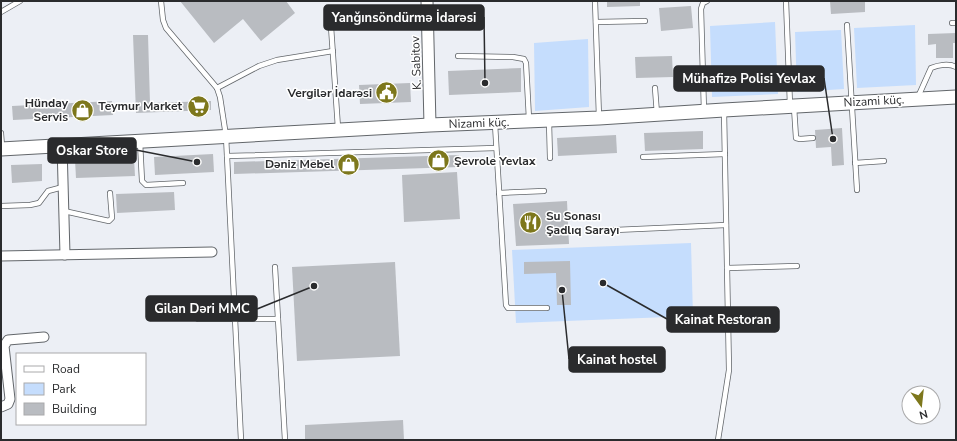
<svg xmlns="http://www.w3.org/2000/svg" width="957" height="441" viewBox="0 0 957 441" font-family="'Nunito Sans',sans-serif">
<rect width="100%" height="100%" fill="#eceff5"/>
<!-- green -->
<g fill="#c5ddfd">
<polygon points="775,22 778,94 712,97 710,26"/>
<polygon points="915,25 916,85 857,88 854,28"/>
<polygon points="841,30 844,89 797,92 795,32"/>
<polygon points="588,39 589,107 535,111 534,43"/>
<polygon points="691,243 693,316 516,323 512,250"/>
</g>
<!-- building -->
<g fill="#b9bcc1">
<polygon points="180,1 286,1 295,13 261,41 243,19 214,43"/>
<polygon points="607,1 640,1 640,6 607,7"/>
<polygon points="830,1 865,1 865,12 831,14"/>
<polygon points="691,6 693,28 661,31 659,8"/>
<polygon points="956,33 956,43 953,43 953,58 936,58 936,44 928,45 928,34"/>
<polygon points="133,35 148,35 150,103 211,101 211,110 136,113"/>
<polygon points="672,56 673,77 636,78 635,57"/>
<polygon points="521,68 521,92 449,95 448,71"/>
<polygon points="410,83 411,102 360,104 359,85"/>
<polygon points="112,101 113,115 13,120 12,106"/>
<polygon points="842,128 844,165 832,166 831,147 816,148 815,130"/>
<polygon points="703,131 703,149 645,151 644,133"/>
<polygon points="616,135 617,153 558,156 557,138"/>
<polygon points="213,154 214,172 155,175 154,157"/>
<polygon points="459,155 459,167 234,174 234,162"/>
<polygon points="134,158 135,176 76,178 75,160"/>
<polygon points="42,164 42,181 12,183 11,165"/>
<polygon points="457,172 460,219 404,222 402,175"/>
<polygon points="174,192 175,210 117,213 116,194"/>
<polygon points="567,201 569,244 516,246 513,204"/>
<polygon points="570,261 571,305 557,305 556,273 524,274 524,262"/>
<polygon points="395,262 400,356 297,361 292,267"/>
<polygon points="403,420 404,440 305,440 305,425"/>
</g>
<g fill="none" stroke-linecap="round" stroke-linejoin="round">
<defs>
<g id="service">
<polyline points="161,1 163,20 166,28 217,88 220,97 226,136 241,440"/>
<polyline points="595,1 599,117"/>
<polyline points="786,1 790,105"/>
<polyline points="1,12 20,1"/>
<polyline points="330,12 338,128"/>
<polyline points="596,22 645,21"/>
<polyline points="952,23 956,23"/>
<polyline points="847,25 857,190"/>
<polyline points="458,56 513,57 524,59 526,63 529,119"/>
<polyline points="217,88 259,66 277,60 333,51"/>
<polyline points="655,88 657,114"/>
<path d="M 918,97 L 931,68 C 938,65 949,63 956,67"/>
<polyline points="794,107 796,138 800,139 813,138"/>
<polyline points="704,111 701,9 703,3 707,1"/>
<polyline points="549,122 550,158"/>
<polyline points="495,124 506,305 508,308 547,308"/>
<polyline points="1,133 2,147"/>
<polyline points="140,142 142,181 146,185 183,183"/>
<polyline points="227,156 496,148"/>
<polyline points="643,157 725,154"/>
<polyline points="855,163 884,161"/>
<polyline points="499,193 544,191"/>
<polyline points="1,206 30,205 39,203 48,191 63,187"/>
<polyline points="64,211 109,221 112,218 110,193"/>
<polyline points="615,230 726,225"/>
<polyline points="275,267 285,440"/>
<polyline points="727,268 797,266"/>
<polyline points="198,319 278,319"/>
<polyline points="718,440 729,370 724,111"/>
</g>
<g id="minor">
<polyline points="62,145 65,255"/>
<polyline points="1,256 212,252"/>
<polyline points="1,407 8,404 10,399 4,346 8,340 44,337"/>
</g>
<polyline id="tertiary" points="427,1 430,125"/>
<polyline id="secondary" points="1,149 430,125 599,118 724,110 956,97"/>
</defs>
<!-- service casing -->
<use href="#service" stroke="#62666a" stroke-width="6"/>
<!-- minor casing -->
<use href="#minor" stroke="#62666a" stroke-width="11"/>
<!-- tertiary casing -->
<use href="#tertiary" stroke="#62666a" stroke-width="13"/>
<!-- secondary casing -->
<use href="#secondary" stroke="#62666a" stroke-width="15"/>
<!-- service -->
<use href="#service" stroke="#fff" stroke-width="4.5"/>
<!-- minor -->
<use href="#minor" stroke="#fff" stroke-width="9"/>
<!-- tertiary -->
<use href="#tertiary" stroke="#fff" stroke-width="11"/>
<!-- secondary -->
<use href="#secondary" stroke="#fff" stroke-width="13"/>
</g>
<!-- icons -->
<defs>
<symbol id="civic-disc" viewBox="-11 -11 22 22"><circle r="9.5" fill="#7d771c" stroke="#fff"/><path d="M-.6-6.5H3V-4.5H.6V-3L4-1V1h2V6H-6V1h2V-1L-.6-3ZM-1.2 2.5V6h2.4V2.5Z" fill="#fff"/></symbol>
<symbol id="supermarket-disc" viewBox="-11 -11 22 22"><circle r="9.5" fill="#7d771c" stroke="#fff"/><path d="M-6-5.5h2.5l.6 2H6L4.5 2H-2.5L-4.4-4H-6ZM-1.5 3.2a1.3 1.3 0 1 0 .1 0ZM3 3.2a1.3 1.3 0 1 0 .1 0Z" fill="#fff"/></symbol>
<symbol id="shop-disc" viewBox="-11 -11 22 22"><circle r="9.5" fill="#7d771c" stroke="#fff"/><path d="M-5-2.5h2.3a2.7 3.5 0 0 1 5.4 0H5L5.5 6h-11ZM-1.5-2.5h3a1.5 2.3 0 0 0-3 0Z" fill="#fff"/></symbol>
<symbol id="restaurant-disc" viewBox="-11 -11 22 22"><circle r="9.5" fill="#7d771c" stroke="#fff"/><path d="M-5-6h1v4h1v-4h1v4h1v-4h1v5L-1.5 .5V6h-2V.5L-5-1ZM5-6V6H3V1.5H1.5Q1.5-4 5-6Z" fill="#fff"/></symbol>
</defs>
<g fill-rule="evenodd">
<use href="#civic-disc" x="374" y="80" width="25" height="25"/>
<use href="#supermarket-disc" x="186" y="94" width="25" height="25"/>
<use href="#shop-disc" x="70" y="98" width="25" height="25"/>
<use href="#shop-disc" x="426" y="148" width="25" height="25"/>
<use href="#shop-disc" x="336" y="152" width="25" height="25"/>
<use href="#restaurant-disc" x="518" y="210" width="25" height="25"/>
</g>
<g text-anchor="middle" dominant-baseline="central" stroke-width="3" stroke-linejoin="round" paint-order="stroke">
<!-- street labels -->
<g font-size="12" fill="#2a2b2d" stroke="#fff">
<text transform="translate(416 63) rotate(-92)">K. Sabitov</text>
<text transform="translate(874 101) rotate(-3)">Nizami küç.</text>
<text transform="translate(479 123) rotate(-2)">Nizami küç.</text>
</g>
<!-- poi labels -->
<g font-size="12" font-weight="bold" fill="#2a2b2d" stroke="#fff" text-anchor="end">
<text x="372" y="93">Vergilər İdarəsi</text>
<text x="68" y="103">Hünday<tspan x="68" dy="14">Servis</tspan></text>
<text x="182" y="106">Teymur Market</text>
<text x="454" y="161" text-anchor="start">Şevrole Yevlax</text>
<text x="334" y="164">Dəniz Mebel</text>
<text x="546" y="216" text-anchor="start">Su Sonası<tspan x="546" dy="14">Şadlıq Sarayı</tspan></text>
</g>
</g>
<!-- callouts -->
<path fill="none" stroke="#2a2b2d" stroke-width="1.5" d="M485 83L484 17M833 139L824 78M197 162L136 150M314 286L257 309M603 283L667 319M562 290L569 359"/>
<g fill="#2a2b2d" stroke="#fff" stroke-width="1.5">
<circle cx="485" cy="83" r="4"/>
<circle cx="833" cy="139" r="4"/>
<circle cx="197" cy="162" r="4"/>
<circle cx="314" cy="286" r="4"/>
<circle cx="603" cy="283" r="4"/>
<circle cx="562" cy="290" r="4"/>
</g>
<g fill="#2a2b2d" stroke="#2a2b2d" stroke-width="1.5">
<rect x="324" y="5" width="160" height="25" rx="4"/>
<rect x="674" y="66" width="150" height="25" rx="4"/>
<rect x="48" y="138" width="88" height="25" rx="4"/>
<rect x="146" y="296" width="111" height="25" rx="4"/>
<rect x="667" y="307" width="112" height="25" rx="4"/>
<rect x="569" y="347" width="96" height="25" rx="4"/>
</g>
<g font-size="13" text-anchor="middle" font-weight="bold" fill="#fff">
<text x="404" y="22">Yanğınsöndürmə İdarəsi</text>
<text x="749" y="83">Mühafizə Polisi Yevlax</text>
<text x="92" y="155">Oskar Store</text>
<text x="202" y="313">Gilan Dəri MMC</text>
<text x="723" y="324">Kainat Restoran</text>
<text x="617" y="364">Kainat hostel</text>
</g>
<!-- border -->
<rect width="957" height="441" fill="none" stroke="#2a2b2d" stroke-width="4"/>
<!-- legend -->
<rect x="16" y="353" width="130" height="72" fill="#ffffff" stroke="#aaaaab"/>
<rect x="24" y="366" width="20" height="6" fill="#ffffff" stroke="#aaaaab"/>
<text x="52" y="373" font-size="12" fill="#2a2b2d">Road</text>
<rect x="24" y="383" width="20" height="12" fill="#c5ddfd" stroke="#aaaaab"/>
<text x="52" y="393" font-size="12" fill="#2a2b2d">Park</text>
<rect x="24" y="403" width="20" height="12" fill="#b9bcc1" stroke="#aaaaab"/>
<text x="52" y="413" font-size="12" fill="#2a2b2d">Building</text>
<!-- north arrow -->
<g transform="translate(921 405) rotate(165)"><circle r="19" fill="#ffffff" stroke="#aaaaab"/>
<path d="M0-3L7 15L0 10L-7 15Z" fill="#7d771c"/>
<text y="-6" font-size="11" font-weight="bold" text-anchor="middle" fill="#2a2b2d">N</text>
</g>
</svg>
